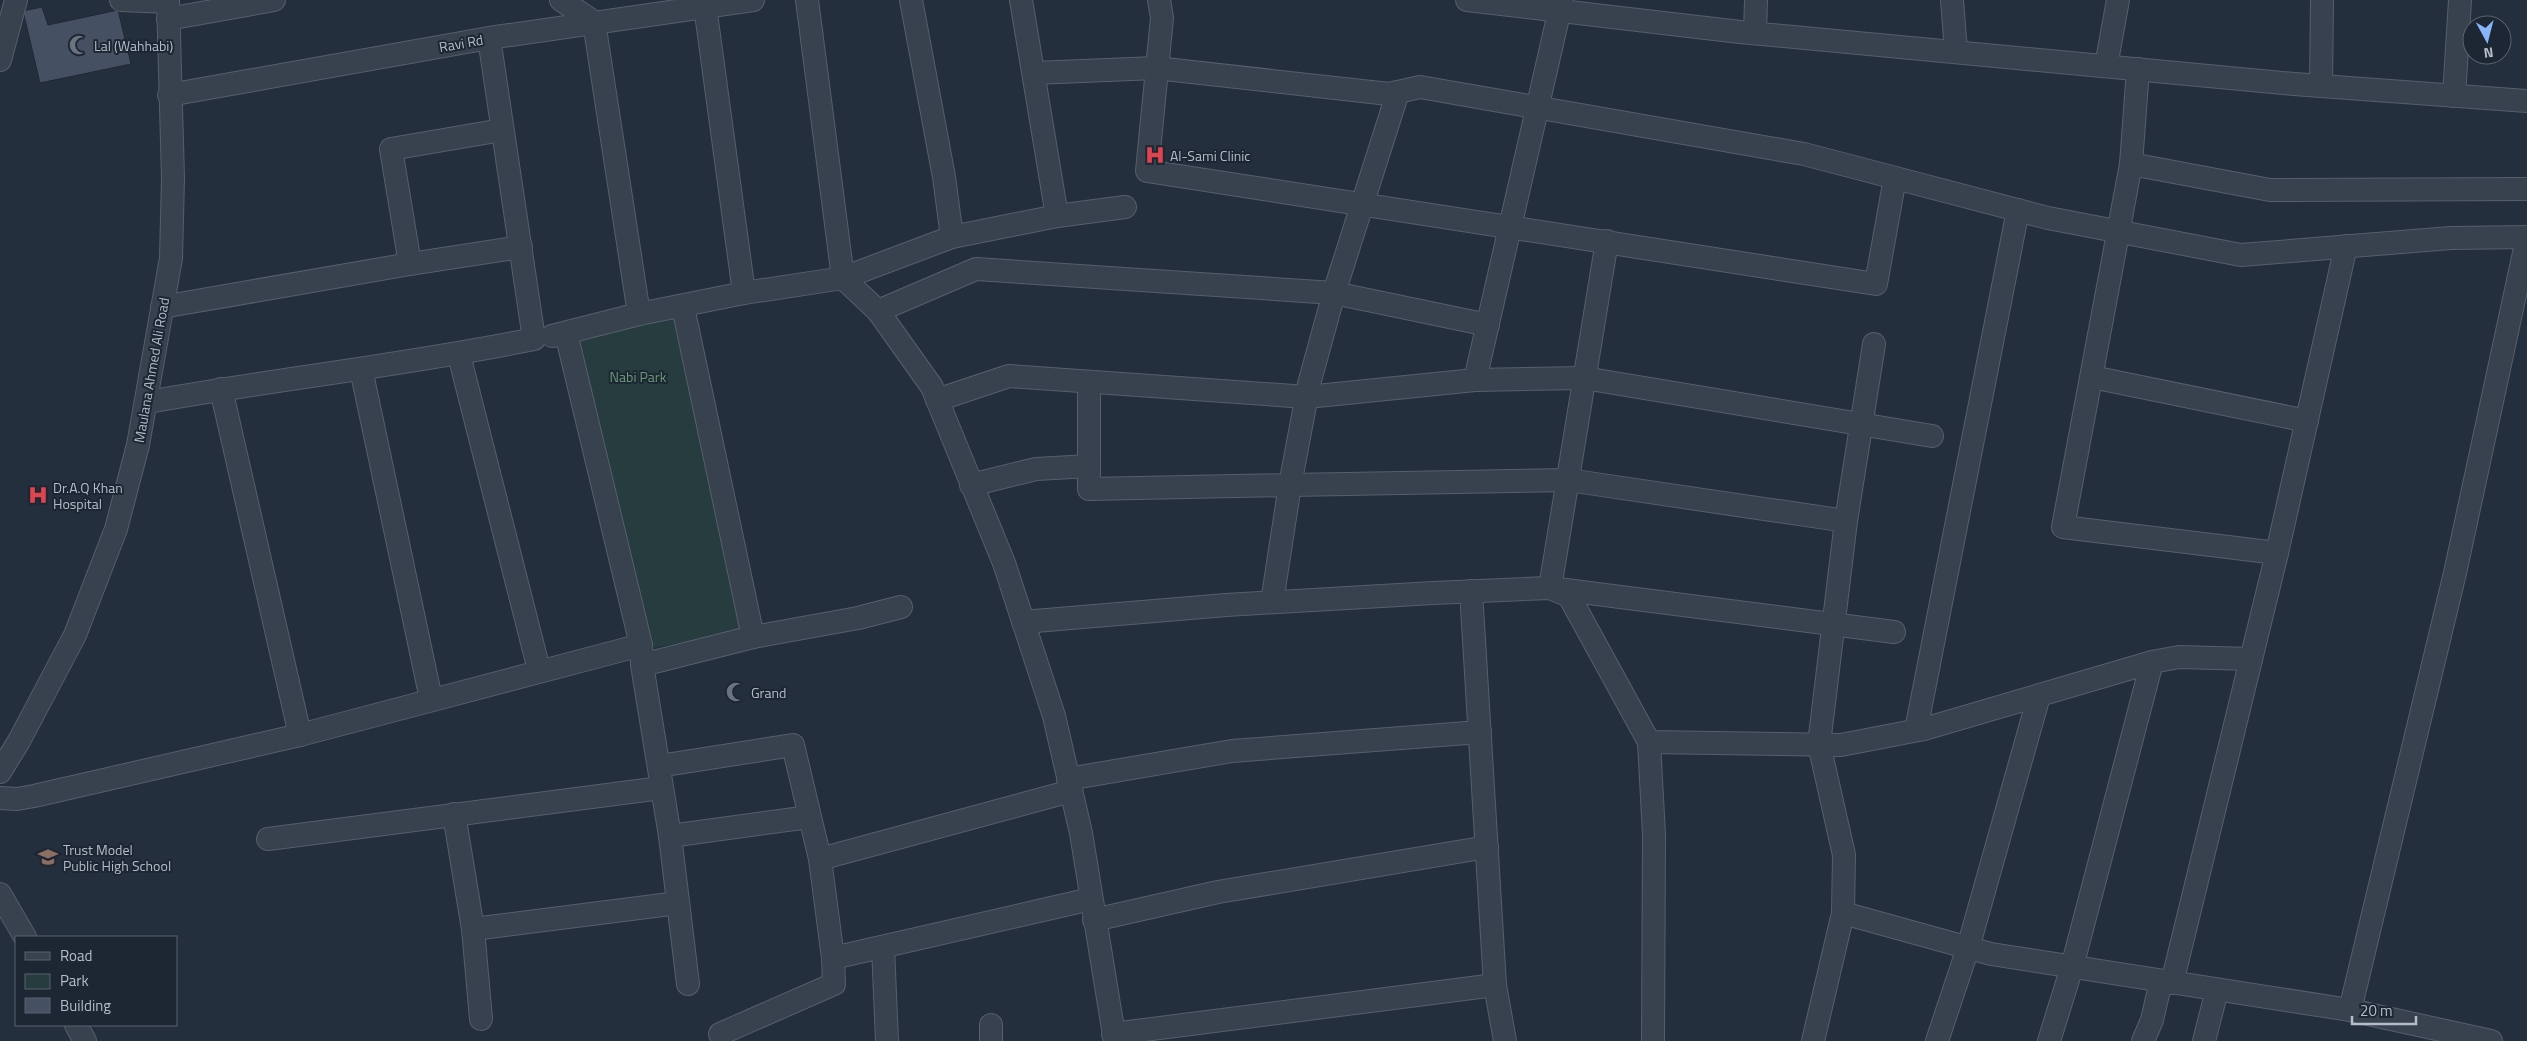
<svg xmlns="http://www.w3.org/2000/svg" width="2527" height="1041" viewBox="0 0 2527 1041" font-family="'Titillium Web',sans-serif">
<rect width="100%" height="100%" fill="#242f3e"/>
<!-- green -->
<polygon fill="#263c3f" points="675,315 745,631 652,648 577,333"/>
<!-- building -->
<polygon fill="#455162" stroke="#1f2835" points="42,7 48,25 118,10 131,64 40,83 23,11"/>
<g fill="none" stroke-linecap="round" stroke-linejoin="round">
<defs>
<g id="minor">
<polyline points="121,0 168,2"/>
<polyline points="561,0 594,22 639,314"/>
<polyline points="807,0 843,278 878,311 932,387 1004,563 1054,716 1081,833 1115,1041"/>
<polyline points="911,0 944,177 952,237"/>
<polyline points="1021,0 1057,216"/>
<polyline points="1159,0 1162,18 1147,171 1876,284 1895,178"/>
<polyline points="1467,0 1740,32 2294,84 2527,101"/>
<polyline points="1952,0 1956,52"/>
<polyline points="705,6 744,293"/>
<polyline points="168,19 274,0"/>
<polyline points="1755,33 1756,0"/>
<polyline points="0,60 16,0"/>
<polyline points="2106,66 2118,0"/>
<polyline points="2138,69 2131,164 2063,527 2277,553"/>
<polyline points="1034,73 1156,68 1389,94 1420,87 1804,154 2048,218 2241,255 2451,238 2527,237"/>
<polyline points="2321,86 2322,0"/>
<polyline points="1398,92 1334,293 1309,384 1290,485 1568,480 1846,521"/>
<polyline points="169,95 489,38 753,0"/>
<polyline points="2454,96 2460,0"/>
<polyline points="2131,164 2270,190 2527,189"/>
<polyline points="1607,241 1550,588 1894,632"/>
<polyline points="410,264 391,149 502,130"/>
<polyline points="162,307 410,264 521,247"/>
<polyline points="878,311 976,269 1334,293 1488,325"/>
<polyline points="566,333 641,645 642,665 670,836 688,984"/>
<polyline points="552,336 639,314 744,293 843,278 952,237 1057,216 1125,207"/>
<polyline points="459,355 539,670"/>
<polyline points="361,369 431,699"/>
<polyline points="2092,377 2307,421"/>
<polyline points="1475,380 1562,0"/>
<polyline points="1089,382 1089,489 1290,485 1272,602"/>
<polyline points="221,389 300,735"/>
<polyline points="937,400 1009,376 1307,397 1475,380 1584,378 1932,436"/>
<path d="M 148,402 C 276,379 406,365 534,339 L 489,38"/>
<polyline points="971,485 1036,469 1089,466"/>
<polyline points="1471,591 1495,985 1505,1041"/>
<polyline points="1023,622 1226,605 1433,593 1550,588 1569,596 1649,742 1841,745 1924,729 2152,662 2179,657 2251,659"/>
<polyline points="753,637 858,618 901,607"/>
<polyline points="642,665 753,637 683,307"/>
<polyline points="1916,730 2018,210"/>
<polyline points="1649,742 1654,835 1653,1041"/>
<polyline points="659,766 793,745 820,859 833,958"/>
<polyline points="0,772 19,741 75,635 116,529 138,445 171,258 173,178 168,0"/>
<polyline points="1068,779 1232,751 1480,732"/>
<polyline points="0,798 17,799 34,796 300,735 641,645"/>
<polyline points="454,814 473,929 481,1019"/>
<polyline points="670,836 809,817"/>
<polyline points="268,839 661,788"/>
<polyline points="820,859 1071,791"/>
<polyline points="0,894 25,937"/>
<polyline points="1843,913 1991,954 2350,1010 2491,1041"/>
<polyline points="1094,920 1218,892 1487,847"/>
<polyline points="473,929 678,903"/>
<polyline points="883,947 887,1041"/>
<polyline points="2172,983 2277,553 2346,246"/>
<polyline points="2350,1010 2455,573 2527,239"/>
<polyline points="76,1025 85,1041"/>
<polyline points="991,1025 991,1041"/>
<polyline points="720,1034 834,984 833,958 1091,899"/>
<polyline points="1113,1034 1495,985"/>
<polyline points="1813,1041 1843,913 1844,855 1819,744 1846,521 1874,344"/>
<polyline points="1937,1041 1968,948 2039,696"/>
<polyline points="2049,1041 2072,967 2152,662"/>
<polyline points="2143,1041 2152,1020 2161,981"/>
<polyline points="2204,1041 2217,990"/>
</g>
</defs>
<!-- minor casing -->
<use href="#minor" stroke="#565f6c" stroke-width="24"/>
<!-- minor -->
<use href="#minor" stroke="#38414e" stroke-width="22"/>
</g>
<!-- icons -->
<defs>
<symbol id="mosque-bare" viewBox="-9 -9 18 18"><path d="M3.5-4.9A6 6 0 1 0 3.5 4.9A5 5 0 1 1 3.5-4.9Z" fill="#6b7280" stroke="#1d2633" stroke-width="2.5" paint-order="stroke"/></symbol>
<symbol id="hospital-bare" viewBox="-9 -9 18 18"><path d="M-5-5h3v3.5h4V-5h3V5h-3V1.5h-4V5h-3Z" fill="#e0444e" stroke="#1d2633" stroke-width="2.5" paint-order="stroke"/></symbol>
<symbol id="school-bare" viewBox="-9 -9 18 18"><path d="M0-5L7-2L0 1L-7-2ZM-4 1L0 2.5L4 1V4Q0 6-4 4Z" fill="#8d6e63" stroke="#1d2633" stroke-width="2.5" paint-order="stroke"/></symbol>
</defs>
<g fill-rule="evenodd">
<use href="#mosque-bare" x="65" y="31" width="28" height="28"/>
<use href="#hospital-bare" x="1141" y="141" width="28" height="28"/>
<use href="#hospital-bare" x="24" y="481" width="28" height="28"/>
<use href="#mosque-bare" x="722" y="678" width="28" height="28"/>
<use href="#school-bare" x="34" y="843" width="28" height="28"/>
</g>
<g text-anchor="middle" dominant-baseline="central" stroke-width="4" stroke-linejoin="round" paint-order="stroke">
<!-- street labels -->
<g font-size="14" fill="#b4bcc9" stroke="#1d2633">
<text transform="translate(461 43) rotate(-10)">Ravi Rd</text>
<text transform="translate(151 370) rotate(-80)">Maulana Ahmed Ali Road</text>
</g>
<!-- poi labels -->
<g font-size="14" fill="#b4bcc9" stroke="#1d2633" text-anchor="start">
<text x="94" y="45">Lal (Wahhabi)</text>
<text x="1170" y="155">Al-Sami Clinic</text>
<text x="53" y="487">Dr.A.Q Khan<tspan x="53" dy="16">Hospital</tspan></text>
<text x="751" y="692">Grand</text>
<text x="63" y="849">Trust Model<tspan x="63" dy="16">Public High School</tspan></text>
</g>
<!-- park labels -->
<g font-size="14" fill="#6b9a76" stroke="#1d2633">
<text x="638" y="376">Nabi Park</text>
</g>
</g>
<!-- legend -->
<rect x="15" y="936" width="162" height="90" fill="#1d2633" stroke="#59626f"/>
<rect x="25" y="952" width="25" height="8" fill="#38414e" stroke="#59626f"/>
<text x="60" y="961" font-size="15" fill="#b4bcc9">Road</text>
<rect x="25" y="974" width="25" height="15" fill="#263c3f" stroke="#59626f"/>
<text x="60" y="986" font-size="15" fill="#b4bcc9">Park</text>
<rect x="25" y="998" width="25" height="15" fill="#455162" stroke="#59626f"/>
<text x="60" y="1011" font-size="15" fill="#b4bcc9">Building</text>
<!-- north arrow -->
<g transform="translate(2487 40) rotate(173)"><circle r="24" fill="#1d2633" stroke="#59626f"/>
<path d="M0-4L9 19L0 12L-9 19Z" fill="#8ab4f8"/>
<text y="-8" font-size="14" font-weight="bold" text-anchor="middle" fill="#b4bcc9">N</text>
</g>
<!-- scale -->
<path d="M2352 1016v8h64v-8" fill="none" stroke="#b4bcc9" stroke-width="2.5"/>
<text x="2360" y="1016" font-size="15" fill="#b4bcc9" stroke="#1d2633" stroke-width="4" paint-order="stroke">20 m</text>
</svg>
